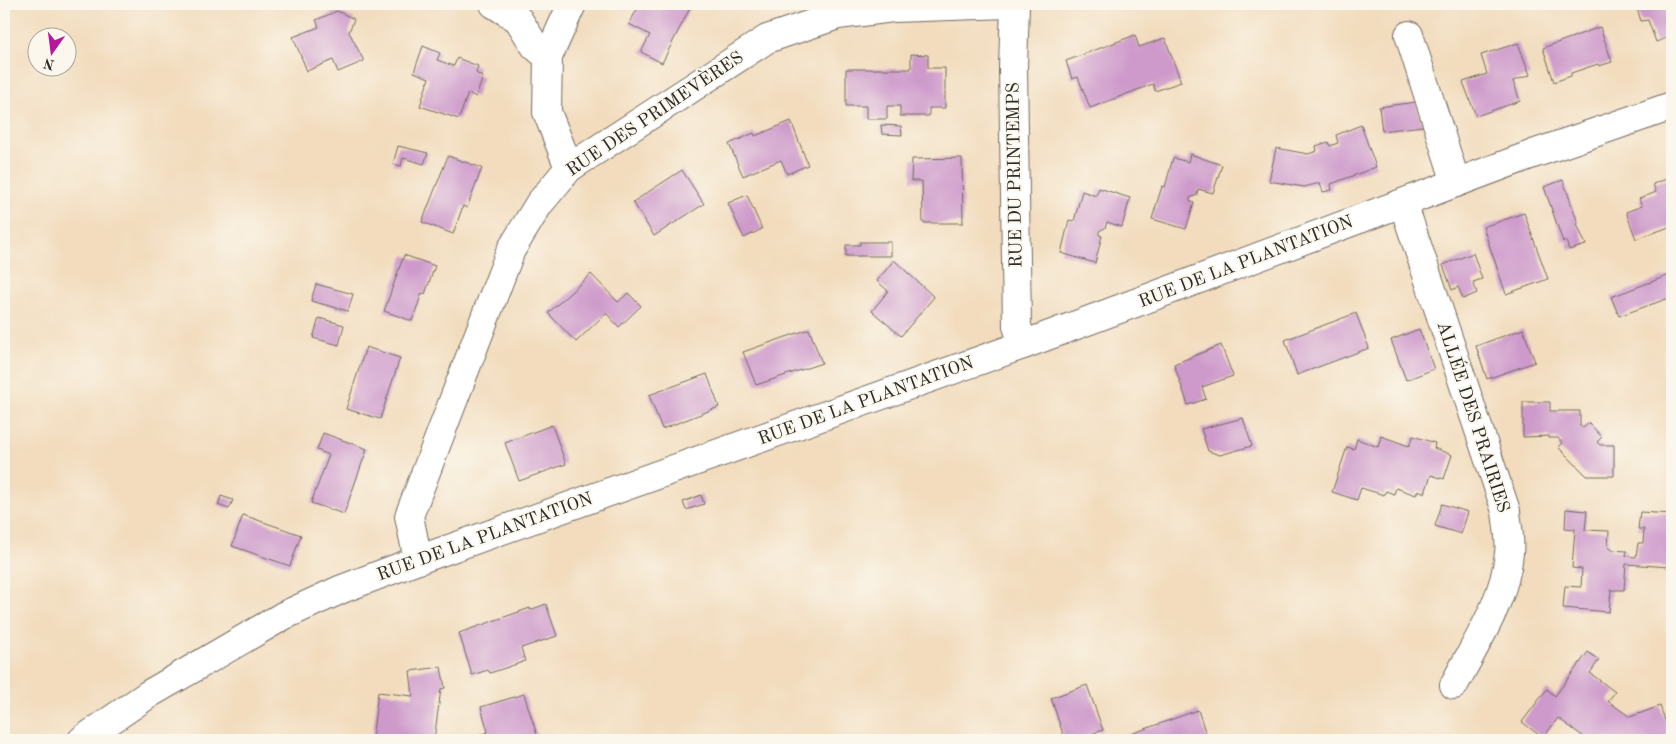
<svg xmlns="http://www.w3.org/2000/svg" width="1676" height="744" viewBox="0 0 1676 744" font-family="'Old Standard TT',serif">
<rect width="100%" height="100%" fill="#fbf7ec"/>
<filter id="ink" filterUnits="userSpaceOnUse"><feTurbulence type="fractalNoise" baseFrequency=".02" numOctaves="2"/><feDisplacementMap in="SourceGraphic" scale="10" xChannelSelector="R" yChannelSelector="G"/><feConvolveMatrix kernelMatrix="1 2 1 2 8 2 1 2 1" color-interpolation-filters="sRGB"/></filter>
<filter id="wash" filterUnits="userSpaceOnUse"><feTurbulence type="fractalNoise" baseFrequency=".0096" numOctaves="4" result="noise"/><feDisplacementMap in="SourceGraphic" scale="20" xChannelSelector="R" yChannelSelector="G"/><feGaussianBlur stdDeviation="1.12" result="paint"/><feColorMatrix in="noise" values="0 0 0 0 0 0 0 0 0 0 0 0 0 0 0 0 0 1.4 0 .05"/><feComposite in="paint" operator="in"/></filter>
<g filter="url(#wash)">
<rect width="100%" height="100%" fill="#f2dcbd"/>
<g id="blocks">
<!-- building -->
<g fill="#cd9acb">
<polygon points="640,4 692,4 662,63 641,52 650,35 629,24"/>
<polygon points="1616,4 1672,4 1672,36 1656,42 1648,20 1641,21 1636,5 1618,10"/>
<polygon points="337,11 354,19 349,32 364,61 338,72 333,60 307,71 293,37 319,27 316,20"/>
<polygon points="1600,27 1612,62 1599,66 1598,64 1571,73 1571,76 1554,82 1543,48"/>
<polygon points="1135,35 1139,47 1165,38 1181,82 1155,91 1153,84 1090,108 1078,77 1072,79 1066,61"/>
<polygon points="1518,43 1530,75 1513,81 1520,101 1476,116 1463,82 1487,74 1481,55"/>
<polygon points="423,46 440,53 437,60 454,66 457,58 478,66 476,73 483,77 476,97 468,93 459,119 420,106 429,78 414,72"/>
<polygon points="911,54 928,55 928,68 945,68 945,108 929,108 929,116 900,116 900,106 887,106 887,119 866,119 866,106 846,106 846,69 911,69"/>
<polygon points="1416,102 1423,126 1382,131 1379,107"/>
<polygon points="791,121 808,165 787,174 781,160 743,176 729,144 754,133 755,136"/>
<polygon points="881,125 901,126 902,135 882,134"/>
<polygon points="1361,125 1376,167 1331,184 1332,190 1323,192 1320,183 1304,187 1269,181 1276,148 1308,154 1317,151 1316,146 1328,142 1330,146 1338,143 1336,135"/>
<polygon points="398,146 428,153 424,164 403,158 401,166 393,164"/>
<polygon points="1190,154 1222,165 1213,193 1198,189 1197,195 1190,198 1190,201 1194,203 1186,229 1152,219 1162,186 1165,187 1173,158 1188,162"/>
<polygon points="448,156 482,168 467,208 463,206 453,234 422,222"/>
<polygon points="962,158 963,223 923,223 922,181 911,181 912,159"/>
<polygon points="682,170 704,204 654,236 633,202"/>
<polygon points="1672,177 1672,226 1636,239 1626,212 1642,206 1639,199 1656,192 1653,184"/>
<polygon points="1563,180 1578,223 1577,224 1586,245 1569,250 1566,241 1563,242 1544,187"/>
<polygon points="1099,188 1130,198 1122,227 1107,222 1105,228 1099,231 1099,235 1102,236 1095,263 1061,253 1069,220 1074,221 1082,191 1096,196"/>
<polygon points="747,195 762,229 744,238 728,203"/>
<polygon points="1524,213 1548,279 1506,294 1483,227"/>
<polygon points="860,242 891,242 891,256 846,256 846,245 860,245"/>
<polygon points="1473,253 1482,279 1473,282 1477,293 1463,299 1458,287 1452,290 1443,265"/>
<polygon points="404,255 435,266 425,294 422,293 412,321 384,311"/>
<polygon points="894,260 934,297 901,336 872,311 888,291 877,281"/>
<polygon points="591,274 618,302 628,293 641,306 619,327 606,313 576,342 548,313"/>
<polygon points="1672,274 1672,297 1619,316 1611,297"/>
<polygon points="316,284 353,294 348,311 311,301"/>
<polygon points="1356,313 1369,348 1297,375 1285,340"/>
<polygon points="319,318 344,325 339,345 313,338"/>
<polygon points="809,329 822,363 756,385 743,352"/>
<polygon points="1419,329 1434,369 1406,380 1391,340"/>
<polygon points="1523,329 1535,362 1487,379 1476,346"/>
<polygon points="1221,345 1233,376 1202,387 1206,399 1188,405 1174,364"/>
<polygon points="366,347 400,358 380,419 346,409"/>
<polygon points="707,374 719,407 662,429 649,395"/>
<polygon points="1523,402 1550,402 1550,411 1580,411 1580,425 1583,428 1589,423 1602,437 1597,442 1600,445 1614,445 1614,476 1587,476 1558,447 1562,443 1558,438 1549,438 1549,436 1523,437"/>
<polygon points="1243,418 1252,446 1220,455 1208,451 1201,429"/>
<polygon points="552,425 566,464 519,481 505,443"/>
<polygon points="323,433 367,449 344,514 311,503 329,455 317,450"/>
<polygon points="1381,436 1409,446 1413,436 1435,443 1434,448 1452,455 1444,479 1431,475 1425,493 1418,490 1416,495 1396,488 1394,494 1386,491 1384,495 1361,488 1357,500 1332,492 1347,447 1354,449 1357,439 1378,447"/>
<polygon points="701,495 704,504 686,510 683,502"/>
<polygon points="221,496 233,500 229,509 218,505"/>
<polygon points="1442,504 1468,512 1461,534 1435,526"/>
<polygon points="1566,509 1587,511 1585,530 1609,531 1608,546 1612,550 1627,551 1626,556 1636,557 1638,543 1643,543 1644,529 1638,529 1640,512 1672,514 1670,567 1626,564 1624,590 1611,590 1609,612 1563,608 1565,586 1581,587 1582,569 1572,568 1575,529 1565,528"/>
<polygon points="243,515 301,535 290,566 232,546"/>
<polygon points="546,604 557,636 521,648 525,661 523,662 490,673 488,670 472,675 459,633 530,608 530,610"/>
<polygon points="1588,652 1599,660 1590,673 1615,692 1608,701 1630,717 1660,706 1672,740 1588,740 1558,718 1543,738 1522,722 1547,689 1555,696"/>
<polygon points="441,667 445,688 441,689 434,740 372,740 378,692 413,696 410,671"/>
<polygon points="1087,685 1103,730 1074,740 1065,740 1051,698"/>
<polygon points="524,694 537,735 521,740 480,740 479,735 488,732 481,707"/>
<polygon points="1198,710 1208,740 1130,740 1128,735"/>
</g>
</g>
</g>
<g filter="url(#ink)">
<use href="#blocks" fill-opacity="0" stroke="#71695e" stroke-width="1"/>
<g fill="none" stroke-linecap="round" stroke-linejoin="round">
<defs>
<g id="minor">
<polyline points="494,4 518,19 535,46 548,57"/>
<polyline points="1015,4 1013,67 1017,326 1023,345"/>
<polyline points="1409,35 1456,183"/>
<polyline points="569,168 547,112 548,57 572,4"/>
<path d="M 1403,203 L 1506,511 C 1507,524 1511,540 1509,553 C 1505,601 1475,644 1454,685"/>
<polyline points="418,560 409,516 511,250 539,204 569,168 767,39 838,15 893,8 1009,4"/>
<polyline points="82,740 149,694 283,616 342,589 418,560 1023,345 1533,154 1672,106"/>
</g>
</defs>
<!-- minor casing -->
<use href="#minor" stroke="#71695e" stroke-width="30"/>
<!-- minor -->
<use href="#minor" stroke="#fff" stroke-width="28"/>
</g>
</g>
<g text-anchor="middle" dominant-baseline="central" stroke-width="4" stroke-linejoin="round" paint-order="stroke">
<!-- street labels -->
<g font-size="18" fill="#2b2b2b" stroke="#fbf7ec">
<text transform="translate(655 114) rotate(-34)">RUE DES PRIMEVÈRES</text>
<text transform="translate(1015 175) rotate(-91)">RUE DU PRINTEMPS</text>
<text transform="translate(1246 262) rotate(-21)">RUE DE LA PLANTATION</text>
<text transform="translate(866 401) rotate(-20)">RUE DE LA PLANTATION</text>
<text transform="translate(1473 417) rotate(72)">ALLÉE DES PRAIRIES</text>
<text transform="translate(485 537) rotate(-20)">RUE DE LA PLANTATION</text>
</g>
</g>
<!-- margin -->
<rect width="1676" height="744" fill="none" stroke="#fbf7ec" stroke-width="20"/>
<!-- north arrow -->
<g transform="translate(52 52) rotate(194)"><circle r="24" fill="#fbf7ec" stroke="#a8a59f"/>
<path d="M0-4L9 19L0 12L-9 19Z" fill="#b5179e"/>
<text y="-8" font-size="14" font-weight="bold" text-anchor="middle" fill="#2b2b2b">N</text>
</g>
</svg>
